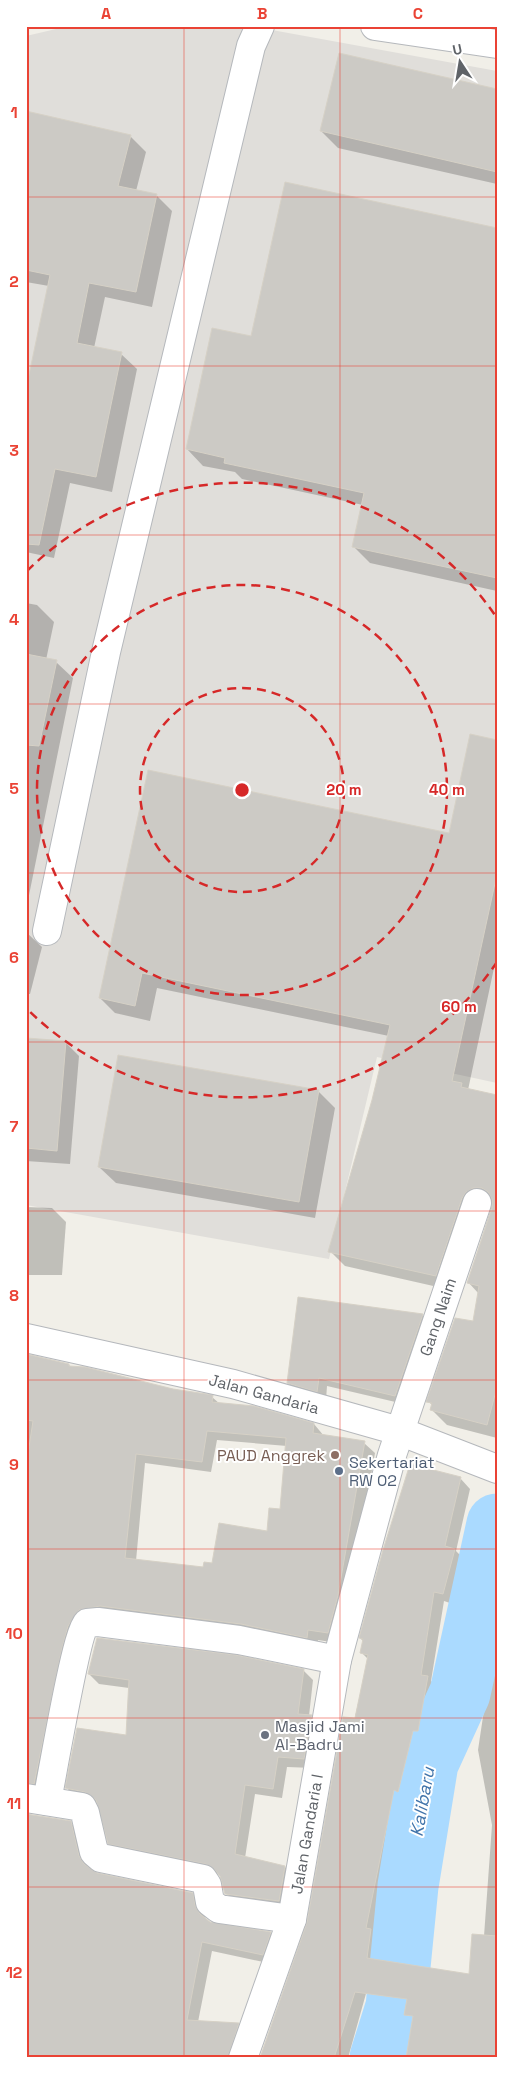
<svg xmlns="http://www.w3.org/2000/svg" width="523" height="2084" viewBox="0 0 523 2084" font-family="'Space Grotesk',sans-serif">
<rect width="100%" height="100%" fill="#f1efe8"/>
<!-- industrial -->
<polygon fill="#e0deda" points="69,26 250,26 497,71 497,1083 377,1057 329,1259 26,1205 26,36"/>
<!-- shadow -->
<g fill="#0003" fill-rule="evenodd">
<polygon points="497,91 497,184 338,148 321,131"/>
<polygon points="26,118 130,136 146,152 136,191 156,195 172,211 152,307 105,297 94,348 121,354 137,369 112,492 70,483 54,558 26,552 26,395 49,286 26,282"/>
<polygon points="497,229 497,591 370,563 354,547 363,505 242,479 235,472 203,466 187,449 252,338"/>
<polygon points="26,603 37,605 54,622 46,660 56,662 73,678 26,910"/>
<polygon points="497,741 497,954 468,1090 497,1096 497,1438 447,1425 432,1410 433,1406 428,1401 474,1322 479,1294 468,1282 493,1202 490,1202 451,1290 345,1266 330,1251 373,1101 389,1036 157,988 150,1021 115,1013 100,998 149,771 450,835"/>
<polygon points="26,932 42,947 30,994 26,994"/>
<polygon points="26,1039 65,1042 79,1056 70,1164 26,1161"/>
<polygon points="318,1091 335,1108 315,1218 116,1183 99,1167"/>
<polygon points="26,1207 52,1208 66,1222 62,1275 26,1275"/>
<polygon points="422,1315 431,1324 404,1404 327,1386 326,1400 297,1392 288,1383"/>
<path d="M 26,1355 L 69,1365 L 72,1368 L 212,1397 L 220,1404 L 314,1424 L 324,1436 L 364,1443 L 375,1453 L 348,1605 L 338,1643 L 318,1640 L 317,1648 L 89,1620 L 44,1793 L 26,1797 ZM 217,1440 L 287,1446 L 281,1510 L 268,1533 L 204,1569 L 136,1561 L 145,1463 L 211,1472 Z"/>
<polygon points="460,1478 470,1489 456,1551 465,1560 453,1604 444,1601 431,1681 438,1688 428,1741 423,1740 409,1801 404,1800 377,1936 381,1940 348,2058 260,2058 309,1922 368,1659 362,1653 364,1642 360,1638"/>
<polygon points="497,1603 497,2058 413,2022 405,2014 407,2008 402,2007 391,1996 470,1976 484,1936 492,1825 478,1750 484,1710 482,1707 490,1658 487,1655"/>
<polygon points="303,1670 313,1680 309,1716 321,1726 313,1768 287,1767 282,1798 255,1794 245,1858 285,1867 295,1877 289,1911 236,1903 226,1893 221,1876 217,1873 119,1853 109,1843 98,1802 76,1798 67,1788 127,1737 129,1688 99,1684 89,1674"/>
<polygon points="70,1822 81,1833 89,1868 92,1872 192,1894 202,1904 205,1917 209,1923 270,1933 280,1943 273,1964 212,1951 198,2022 26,2058"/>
</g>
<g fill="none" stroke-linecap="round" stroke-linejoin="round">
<!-- river -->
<polyline stroke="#aadaff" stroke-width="61" points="380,2058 396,2007 408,1886 428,1763 460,1693 497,1524"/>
</g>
<!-- building -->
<g fill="#cccac5" stroke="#d6d1c6" fill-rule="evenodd">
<polygon points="339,53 497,89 497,172 320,131"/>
<polygon points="26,111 131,135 118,186 157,194 136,292 89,283 77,343 122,352 96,477 55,469 39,545 26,544 26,389 50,275 26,270"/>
<polygon points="285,182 497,228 497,578 352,547 364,493 224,463 225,458 186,449 212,328 251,336"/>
<polygon points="26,654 57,660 39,746 26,745"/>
<polygon points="470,734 497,740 497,874 452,1081 462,1083 461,1087 497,1095 497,1387 487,1425 430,1410 432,1403 426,1402 455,1318 473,1321 479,1286 467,1283 492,1208 492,1199 488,1192 482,1188 473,1188 466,1192 462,1198 436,1276 328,1252 372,1100 390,1025 142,973 135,1006 99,998 148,770 449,833"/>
<polygon points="26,1038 66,1041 57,1151 26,1148"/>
<polygon points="118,1055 319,1090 299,1202 98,1167"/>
<polygon points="298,1297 423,1314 395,1396 319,1378 317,1392 287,1383"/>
<path d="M 26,1354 L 69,1364 L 69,1366 L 85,1367 L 173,1389 L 213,1395 L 212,1402 L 254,1406 L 314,1423 L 313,1433 L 365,1441 L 338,1595 L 328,1633 L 308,1630 L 307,1638 L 241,1624 L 100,1606 L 79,1610 L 68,1626 L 62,1648 L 34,1784 L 26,1783 L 26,1467 L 33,1421 L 26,1420 ZM 207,1431 L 286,1438 L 280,1509 L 269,1508 L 267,1531 L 219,1523 L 212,1563 L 204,1562 L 203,1567 L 125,1558 L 136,1454 L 202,1462 Z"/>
<polygon points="410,1464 461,1477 445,1546 455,1549 443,1594 434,1592 421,1675 428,1676 418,1731 413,1731 398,1792 394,1790 366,1928 371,1929 367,1958 469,1974 472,1934 497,1936 497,2058 406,2058 413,2016 404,2015 407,1999 355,1992 334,2058 260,2058 307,1922 343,1717 355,1718 368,1655 360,1653 363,1639 359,1638 383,1550"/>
<polygon points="97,1638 236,1655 304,1669 298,1714 312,1715 304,1759 278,1757 273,1789 245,1785 235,1854 285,1866 279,1901 225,1894 220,1876 215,1870 206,1864 108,1844 96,1800 85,1792 65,1788 77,1728 126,1735 129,1680 88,1674"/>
<polygon points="26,1814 71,1821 79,1856 84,1864 97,1873 193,1893 195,1905 200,1914 210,1922 271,1932 263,1955 202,1942 187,2020 239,2023 228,2058 26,2058"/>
</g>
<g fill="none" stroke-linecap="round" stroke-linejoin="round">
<defs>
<g id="minor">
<polyline points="375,26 497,44"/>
<polyline points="47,931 106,652 251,46 260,26"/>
<polyline points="26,1338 233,1384 399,1431 497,1469"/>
<polyline points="26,1798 82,1807 85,1813 94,1852 101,1858 203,1879 207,1885 210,1902 219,1909 292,1919"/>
<path d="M 47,1801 C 52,1777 76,1633 87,1623 L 98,1622 L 239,1640 L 337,1660"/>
<polyline points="243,2058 292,1919 337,1660 392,1455 477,1203"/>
</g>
</defs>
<!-- minor casing -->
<use href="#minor" stroke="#b5b8bc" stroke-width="30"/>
<!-- minor -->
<use href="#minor" stroke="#fff" stroke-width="28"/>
</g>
<!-- grid -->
<path fill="none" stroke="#ea4335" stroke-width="1" stroke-opacity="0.55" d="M 184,26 L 184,2058M 340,26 L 340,2058M 26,197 L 497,197M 26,366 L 497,366M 26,535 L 497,535M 26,704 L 497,704M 26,873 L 497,873M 26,1042 L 497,1042M 26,1211 L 497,1211M 26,1380 L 497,1380M 26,1549 L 497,1549M 26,1718 L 497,1718M 26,1887 L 497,1887"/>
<!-- distance rings -->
<g fill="none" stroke="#d62828" stroke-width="2.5" stroke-dasharray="9 6">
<circle cx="242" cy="790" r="102"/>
<circle cx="242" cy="790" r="205"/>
<path d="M497 962A307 307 0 0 1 27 1009M27 571A307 307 0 0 1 497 618"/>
</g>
<!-- markers -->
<circle fill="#8d6e63" stroke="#fff" stroke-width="2" cx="335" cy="1455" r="5"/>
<circle fill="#5c6f8a" stroke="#fff" stroke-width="2" cx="339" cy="1471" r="5"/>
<circle fill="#6b7280" stroke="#fff" stroke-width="2" cx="265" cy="1735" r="5"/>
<g text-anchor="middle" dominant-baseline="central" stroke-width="4" stroke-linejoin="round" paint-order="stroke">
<!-- street labels -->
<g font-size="16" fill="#5f6368" stroke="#fff">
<text transform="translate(438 1317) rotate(-71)">Gang Naim</text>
<text transform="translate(264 1394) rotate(15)">Jalan Gandaria</text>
<text transform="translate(307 1834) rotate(-80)">Jalan Gandaria I</text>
</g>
<!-- education labels -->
<g font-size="16" fill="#785e54" stroke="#fff" text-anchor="end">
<text x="325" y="1455">PAUD Anggrek</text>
</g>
<!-- service labels -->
<g font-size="16" fill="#4e5e75" stroke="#fff" text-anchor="start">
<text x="349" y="1462">Sekertariat<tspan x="349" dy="18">RW 02</tspan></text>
</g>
<!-- worship labels -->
<g font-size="16" fill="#5b616d" stroke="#fff" text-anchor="start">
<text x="275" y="1726">Masjid Jami<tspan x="275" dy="18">Al-Badru</tspan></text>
</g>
<!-- water labels -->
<g font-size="18" font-style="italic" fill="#4174aa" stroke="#fff">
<text transform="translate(422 1802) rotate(-80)">Kalibaru</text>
</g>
</g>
<circle cx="242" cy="790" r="8" fill="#d62828" stroke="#fff" stroke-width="2.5"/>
<g font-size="15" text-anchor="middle" font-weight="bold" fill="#d62828" stroke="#fff" stroke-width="4" stroke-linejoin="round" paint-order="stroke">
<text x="344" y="795">20 m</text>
<text x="447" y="795">40 m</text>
<text x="459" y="1012">60 m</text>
</g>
<!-- border -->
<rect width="523" height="2084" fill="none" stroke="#ffffff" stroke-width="55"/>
<!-- north arrow -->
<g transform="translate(460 62) rotate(348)" stroke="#ffffff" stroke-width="4" paint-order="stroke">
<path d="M0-4L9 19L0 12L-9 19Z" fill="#5f6368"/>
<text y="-8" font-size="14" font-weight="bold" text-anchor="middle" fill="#5f6368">U</text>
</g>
<rect x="28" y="28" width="468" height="2028" fill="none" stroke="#ea4335" stroke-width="2"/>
<g font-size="16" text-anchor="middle" font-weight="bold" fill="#ea4335">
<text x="106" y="19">A</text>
<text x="262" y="19">B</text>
<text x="418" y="19">C</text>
<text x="14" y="118">1</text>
<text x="14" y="287">2</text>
<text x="14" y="456">3</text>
<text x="14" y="625">4</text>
<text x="14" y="794">5</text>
<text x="14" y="963">6</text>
<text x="14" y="1132">7</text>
<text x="14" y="1301">8</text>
<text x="14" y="1470">9</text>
<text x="14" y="1639">10</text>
<text x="14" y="1809">11</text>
<text x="14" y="1978">12</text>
</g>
</svg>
